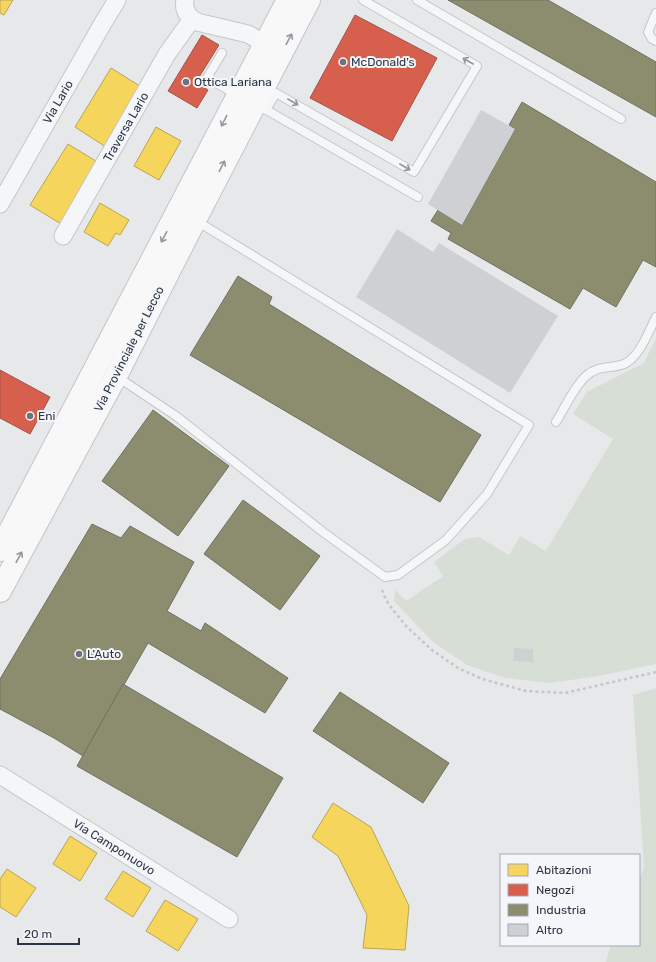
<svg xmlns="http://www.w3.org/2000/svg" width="656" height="962" viewBox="0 0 656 962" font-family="Rubik,sans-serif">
<rect width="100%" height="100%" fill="#e6e8ea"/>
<!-- green -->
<g fill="#d6ded6">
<polygon points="656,338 656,664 598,676 550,683 505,678 467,665 433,642 394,601 395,590 406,601 443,576 434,562 465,539 479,537 509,555 520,536 546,551 613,439 573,414 587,392 644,363"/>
<polygon points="656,688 656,962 606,962 611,945 639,945 639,879 644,868 633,695"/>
</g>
<!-- homes -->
<g fill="#f6d55c" stroke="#b9a555">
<polygon points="0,0 13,0 4,15 0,13"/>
<polygon points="111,68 143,88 106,147 75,127"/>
<polygon points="156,127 181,141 159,180 134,166"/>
<polygon points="68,144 99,163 61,224 30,205"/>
<polygon points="100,203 129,220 120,235 116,233 108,246 84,232"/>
<polygon points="333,803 371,827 409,906 405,950 363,948 367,915 338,856 312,837"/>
<polygon points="70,836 97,853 80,881 53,864"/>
<polygon points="7,869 36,888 16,917 0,907 0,879"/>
<polygon points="123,871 151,888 133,917 105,899"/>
<polygon points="165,900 198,919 178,951 146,931"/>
</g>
<!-- shops -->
<g fill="#d6604d" stroke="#a3534b">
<polygon points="355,15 437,58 392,141 310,98"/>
<polygon points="202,35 219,45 196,82 208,90 197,108 168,91"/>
<polygon points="0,370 50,397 30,434 0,418"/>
</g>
<!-- industry -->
<g fill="#8c8c6e" stroke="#6f7262">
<polygon points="448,0 548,0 656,62 656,117"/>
<polygon points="522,102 656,182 656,267 643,260 616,307 583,288 570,309 448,239 451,233 431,221 438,210 462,225 515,129 509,125"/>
<polygon points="238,276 272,297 269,304 481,435 440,502 190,355"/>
<polygon points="153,410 229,466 178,536 102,481"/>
<polygon points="243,500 320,556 280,610 204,554"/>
<polygon points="92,524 121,538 130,526 194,562 167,611 201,631 205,623 288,678 265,713 148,643 83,756 54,738 0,709 0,679"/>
<polygon points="123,684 283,778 237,857 77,766"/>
<polygon points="340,692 449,763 423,803 313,731"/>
</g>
<!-- building -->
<g fill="#ced0d3">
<polygon points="481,110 515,129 462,225 428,204"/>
<polygon points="397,229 433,252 439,243 558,316 510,393 356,297"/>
<polygon points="514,648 533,649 533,662 513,661"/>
</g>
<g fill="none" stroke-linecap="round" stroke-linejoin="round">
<defs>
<g id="lane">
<polyline points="417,0 621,119"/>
<polyline points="656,13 648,32 652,39 656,41"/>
<polyline points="222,53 207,78 237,95"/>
<polyline points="263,108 418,197"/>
<polyline points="266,110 276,93 414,172 477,66 363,0"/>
<polyline points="116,376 176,416 323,532 385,577 398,575 446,540 487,494 529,425 195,220"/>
<path d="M 556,422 C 565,408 573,388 586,376 C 598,365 611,369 624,364 C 639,358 649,331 656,317"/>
</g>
<g id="street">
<path d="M 185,0 C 183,10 188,17 197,22 L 248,34 L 265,44 L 270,54 L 269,55"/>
<polyline points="0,204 103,23 117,0"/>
<polyline points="63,236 167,54 192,19"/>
<polyline points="0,775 229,919"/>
</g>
<g id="primary">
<polyline points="0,550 288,0"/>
<polyline points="0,591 116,376 195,220 309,0"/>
</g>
</defs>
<!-- lane casing -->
<use href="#lane" stroke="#c4c6c8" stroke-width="10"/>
<!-- street casing -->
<use href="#street" stroke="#c4c6c8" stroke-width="19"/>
<!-- primary casing -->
<use href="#primary" stroke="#c2c5c8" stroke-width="24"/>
<!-- path -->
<polyline stroke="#c5c6ca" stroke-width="2.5" stroke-dasharray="3 3" stroke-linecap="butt" points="382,590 386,600 393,610 407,627 432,650 458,668 482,679 526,691 565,693 656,672"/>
<!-- lane -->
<use href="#lane" stroke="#f5f6f7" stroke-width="8"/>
<!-- street -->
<use href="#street" stroke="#f5f6f7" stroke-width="17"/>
<!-- primary -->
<use href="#primary" stroke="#f8f8f8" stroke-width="22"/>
</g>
<!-- one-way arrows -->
<defs><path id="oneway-shaft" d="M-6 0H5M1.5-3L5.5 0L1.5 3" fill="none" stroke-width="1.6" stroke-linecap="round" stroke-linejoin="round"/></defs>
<g stroke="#92969e">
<use href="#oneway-shaft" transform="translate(289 39) rotate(-62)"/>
<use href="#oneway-shaft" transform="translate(224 121) rotate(117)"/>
<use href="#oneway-shaft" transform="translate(222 166) rotate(-63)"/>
<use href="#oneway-shaft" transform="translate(164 237) rotate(118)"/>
<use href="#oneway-shaft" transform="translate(19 557) rotate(-62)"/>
</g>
<g stroke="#90959e">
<use href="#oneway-shaft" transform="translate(468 61) rotate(-150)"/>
<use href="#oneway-shaft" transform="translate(293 102) rotate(30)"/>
<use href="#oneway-shaft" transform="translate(405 167) rotate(30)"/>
</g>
<!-- markers -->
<g fill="#6c737f" stroke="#f4f6f9" stroke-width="1.5">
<circle cx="343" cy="62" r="4"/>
<circle cx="186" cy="82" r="4"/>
<circle cx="30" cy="416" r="4"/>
<circle cx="79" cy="654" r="4"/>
</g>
<g text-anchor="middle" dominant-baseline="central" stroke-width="4" stroke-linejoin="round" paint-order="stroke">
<!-- poi labels -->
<g font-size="12" fill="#2b3445" stroke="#f4f6f9" text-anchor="start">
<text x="351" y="62">McDonald's</text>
<text x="194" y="82">Ottica Lariana</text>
<text x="38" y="416">Eni</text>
<text x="87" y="654">L'Auto</text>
</g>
<!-- street labels -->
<g font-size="12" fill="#2b3445" stroke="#f4f6f9">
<text transform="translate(58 102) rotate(-60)">Via Lario</text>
<text transform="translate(126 127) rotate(-60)">Traversa Lario</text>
<text transform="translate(129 349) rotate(-63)">Via Provinciale per Lecco</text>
<text transform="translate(114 847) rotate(32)">Via Camponuovo</text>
</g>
</g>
<!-- legend -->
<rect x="500" y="854" width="140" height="92" fill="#f4f6f9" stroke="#a4a8b1"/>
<rect x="508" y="864" width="20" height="12" fill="#f6d55c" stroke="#a4a8b1"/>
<text x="536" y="874" font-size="12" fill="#2b3445">Abitazioni</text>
<rect x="508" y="884" width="20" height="12" fill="#d6604d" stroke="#a4a8b1"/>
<text x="536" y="894" font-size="12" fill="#2b3445">Negozi</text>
<rect x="508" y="904" width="20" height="12" fill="#8c8c6e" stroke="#a4a8b1"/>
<text x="536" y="914" font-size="12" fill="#2b3445">Industria</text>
<rect x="508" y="924" width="20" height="12" fill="#ced0d3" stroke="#a4a8b1"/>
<text x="536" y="934" font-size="12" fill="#2b3445">Altro</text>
<!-- scale -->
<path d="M18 938v6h61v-6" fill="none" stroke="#2b3445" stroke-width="2"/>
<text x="24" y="938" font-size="12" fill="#2b3445" stroke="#f4f6f9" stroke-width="3" paint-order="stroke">20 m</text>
</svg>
